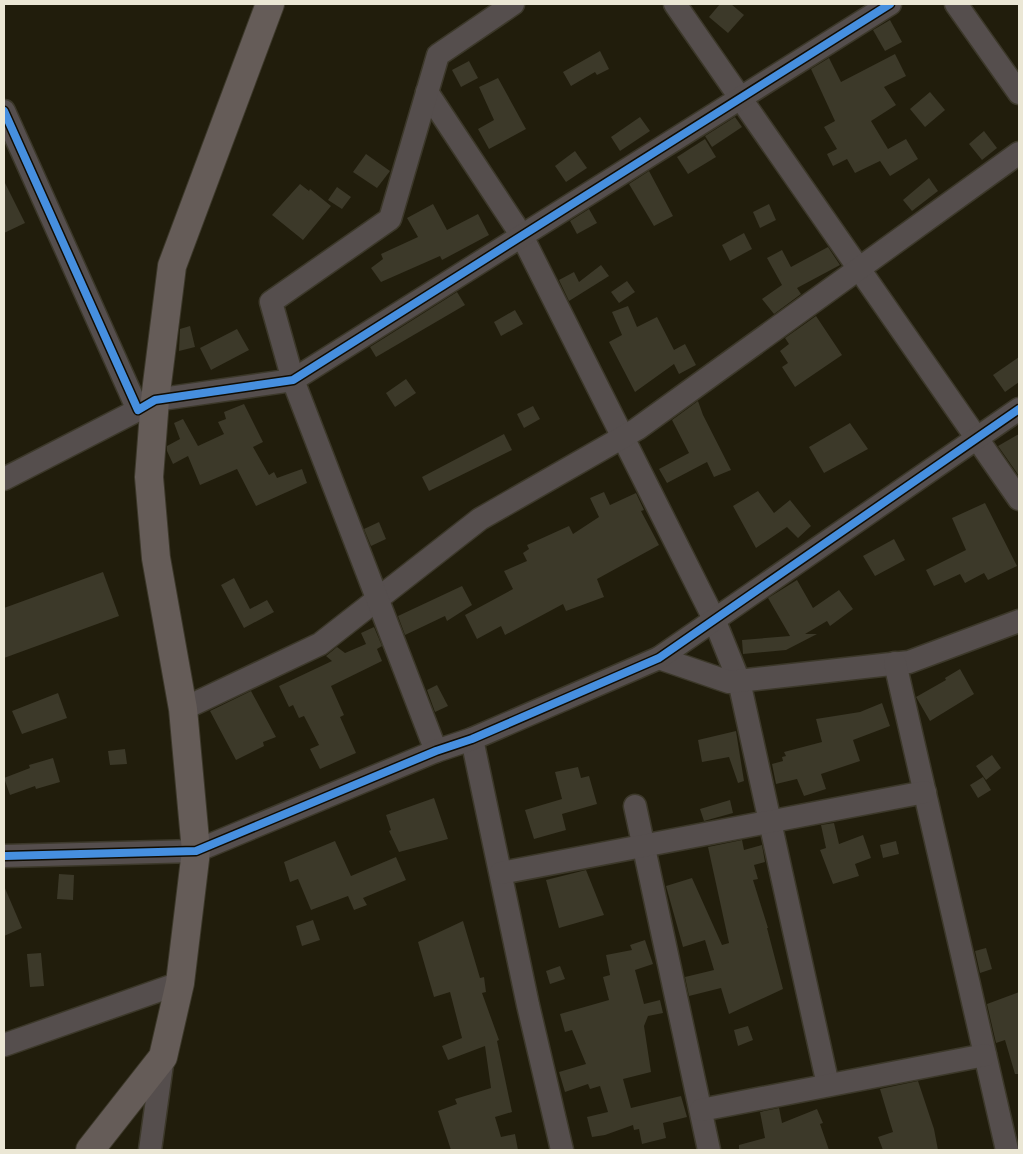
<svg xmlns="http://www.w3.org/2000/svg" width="1023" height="1154" viewBox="0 0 1023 1154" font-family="Poppins,sans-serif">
<rect width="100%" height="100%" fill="#211d0c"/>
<!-- building -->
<g fill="#3c3929">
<polygon points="720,4 731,4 744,15 728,33 709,17"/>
<polygon points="890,20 902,42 885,51 873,30"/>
<polygon points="600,51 609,69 597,75 595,72 571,86 563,72"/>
<polygon points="895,54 906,76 884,87 896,105 871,121 888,149 906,139 918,159 890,176 880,161 855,173 847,159 833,166 827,154 837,149 824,127 835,121 811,69 829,58 841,82"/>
<polygon points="469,61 478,78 461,87 452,70"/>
<polygon points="498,78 526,129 489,149 478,129 494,120 479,87"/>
<polygon points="930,92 945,110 925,127 910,109"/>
<polygon points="640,117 650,131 620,151 611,137"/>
<polygon points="735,117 742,127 712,147 705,136"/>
<polygon points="984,131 997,148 982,160 969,144"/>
<polygon points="705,139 716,157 688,174 677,157"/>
<polygon points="575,151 587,168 566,182 555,166"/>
<polygon points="366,154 390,171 377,188 353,172"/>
<polygon points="649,171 673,216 654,226 629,184"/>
<polygon points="929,178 938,191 912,211 903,200"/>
<polygon points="4,181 25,223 4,233"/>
<polygon points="300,184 309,191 310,189 331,206 303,240 272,215"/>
<polygon points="337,187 351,197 342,209 328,200"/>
<polygon points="433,204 447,230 478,214 489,235 442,260 440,256 381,282 371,268 383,259 381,254 418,237 407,218"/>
<polygon points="769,204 776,220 760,228 753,212"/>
<polygon points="589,209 597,223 577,234 570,221"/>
<polygon points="744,233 752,249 730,261 722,245"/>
<polygon points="828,247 840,265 797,288 801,294 774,314 762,299 782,285 767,258 782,250 791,267"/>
<polygon points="601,265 609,276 569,301 559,280 574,272 579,282"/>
<polygon points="627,281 635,292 619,303 611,292"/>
<polygon points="457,292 465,305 376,357 370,347"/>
<polygon points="628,306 637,327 657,317 674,350 685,344 696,365 679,374 674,364 635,392 609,342 622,335 612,312"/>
<polygon points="515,310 523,324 501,336 494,322"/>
<polygon points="816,316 842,355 795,387 782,367 788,363 780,351 789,344 785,338"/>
<polygon points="190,326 195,347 179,351 180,329"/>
<polygon points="237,329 249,350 211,370 200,348"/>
<polygon points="1019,357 1019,382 1005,392 993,375"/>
<polygon points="406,379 416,393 395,407 386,393"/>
<polygon points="698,401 703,415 731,470 714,477 707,462 667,483 659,469 689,453 672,420"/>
<polygon points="244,404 263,442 253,447 269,475 274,472 277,478 302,469 307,483 256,506 237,469 200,485 188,456 173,464 167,451 167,446 180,439 174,423 183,419 198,446 224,434 218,422 226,419 224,412"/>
<polygon points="533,406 540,419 524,428 517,414"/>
<polygon points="850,423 868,449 824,473 809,447"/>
<polygon points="504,434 512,450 429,491 422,477"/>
<polygon points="1019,434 1019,476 998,446"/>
<polygon points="758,491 774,513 790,500 811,526 798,538 787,527 756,548 733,506"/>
<polygon points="604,492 610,505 636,493 644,510 641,511 659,545 597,579 604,597 566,611 563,604 505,635 501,626 477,639 465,615 513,589 504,571 527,561 523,553 529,549 527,545 569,526 573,534 599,517 590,498"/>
<polygon points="985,503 1017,566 988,580 984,573 965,583 960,574 934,586 926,570 966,550 952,518"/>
<polygon points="379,522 386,539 371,546 364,529"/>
<polygon points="894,539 905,560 875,576 863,556"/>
<polygon points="103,572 119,616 4,658 4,608"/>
<polygon points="234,578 250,609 267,600 274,612 244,628 221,585"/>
<polygon points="797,580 813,608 839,590 853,609 830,626 827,621 805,634 817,634 786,650 743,654 742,640 790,636 768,598"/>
<polygon points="462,586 472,605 447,621 445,616 405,635 398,616"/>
<polygon points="374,627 382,646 377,649 382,661 331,686 344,715 340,717 356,753 320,769 310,749 319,745 304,716 299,718 293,705 289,707 279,686 332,661 326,656 337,647 345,653 366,644 361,633"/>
<polygon points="960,669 974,694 930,721 916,697 946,680 945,678"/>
<polygon points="437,685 448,706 435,712 427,690"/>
<polygon points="251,691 276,737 263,742 264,746 236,760 210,711"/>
<polygon points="58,693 67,718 22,734 12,711"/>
<polygon points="882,703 890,726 853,740 860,761 821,774 826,789 804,796 797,779 776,784 772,764 783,761 782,757 786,756 784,752 822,742 816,719 860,712"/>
<polygon points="736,731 744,781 738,783 729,757 702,762 698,740"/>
<polygon points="125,749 127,764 110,765 108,751"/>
<polygon points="992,755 1001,768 986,780 976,766"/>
<polygon points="53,758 60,782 36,789 35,786 10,795 4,778 30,768 29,765"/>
<polygon points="578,767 581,778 589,776 597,804 562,814 566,830 534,839 525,810 562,799 555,772"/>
<polygon points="983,777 991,790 978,798 970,785"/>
<polygon points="434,798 448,839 399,852 389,831 391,830 386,815"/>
<polygon points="730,800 733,813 704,821 700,809"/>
<polygon points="834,823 839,844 863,835 871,858 855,864 859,876 833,884 820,850 826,848 821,825"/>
<polygon points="742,840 744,850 762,845 765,862 754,865 758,879 753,880 768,928 767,928 783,989 729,1014 721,988 689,996 685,977 714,970 705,940 683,947 666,886 692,878 722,945 729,943 708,847"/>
<polygon points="335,841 351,876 396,857 406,880 363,898 367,905 354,910 348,896 311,910 298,879 290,882 284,862"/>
<polygon points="896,841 899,854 883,858 880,845"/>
<polygon points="586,870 604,915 559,928 546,880"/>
<polygon points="59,874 74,875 73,900 57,899"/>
<polygon points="4,886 22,928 4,936"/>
<polygon points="313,920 320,940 302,946 296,926"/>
<polygon points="463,921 480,978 484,977 486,992 482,993 499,1040 497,1041 512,1112 495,1117 501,1137 515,1134 518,1150 451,1150 438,1111 457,1104 455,1099 491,1088 485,1046 448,1060 442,1046 462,1038 450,992 434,997 418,942"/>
<polygon points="645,940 653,964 635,970 644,1004 660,1000 663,1013 648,1016 644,1026 651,1072 623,1079 631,1108 681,1096 687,1117 663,1123 666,1138 642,1144 639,1129 634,1130 633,1125 605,1135 592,1137 587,1117 608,1112 600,1086 590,1089 588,1084 565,1092 559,1072 586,1064 572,1030 565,1032 560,1014 609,1000 603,977 610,975 606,955 632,950 630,945"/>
<polygon points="986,948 992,969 980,973 975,951"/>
<polygon points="41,953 44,986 30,987 27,954"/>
<polygon points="560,966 565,979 550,984 546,971"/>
<polygon points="1019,992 1019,1074 1015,1074 1005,1040 996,1043 987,1004"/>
<polygon points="748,1026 753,1040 738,1046 734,1030"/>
<polygon points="918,1081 934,1129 938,1150 883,1150 878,1137 893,1132 880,1089"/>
<polygon points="779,1108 782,1123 817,1109 823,1123 820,1124 829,1150 739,1150 739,1145 765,1138 760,1112"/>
</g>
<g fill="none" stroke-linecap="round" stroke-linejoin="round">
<defs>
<g id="minor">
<polyline points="675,4 1019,499"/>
<polyline points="956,4 1019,93"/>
<polyline points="427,92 522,236 714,619 739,681 828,1085"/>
<polyline points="4,111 138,410 155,400 293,380 890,4"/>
<polyline points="4,479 138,410"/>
<polyline points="659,658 729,682 909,662 1019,621"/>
<polyline points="895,663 1007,1150"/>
<polyline points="183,709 320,644 480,519 637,429 1019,153"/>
<polyline points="472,739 528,1005 562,1150"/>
<polyline points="436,751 293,380 271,302 390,219 438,55 513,4"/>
<polyline points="635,806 709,1150"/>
<polyline points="4,856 196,851 436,751 472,739 659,658 1019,409"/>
<polyline points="501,873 925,792"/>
<polyline points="4,1045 180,983"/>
<polyline points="701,1110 985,1055"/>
<polyline points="150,1150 163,1057"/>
</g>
<polyline id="highway" points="90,1150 163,1057 180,983 196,851 183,709 156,558 149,477 155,400 172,266 270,4"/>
</defs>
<!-- minor casing -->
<use href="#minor" stroke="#3c382a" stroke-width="25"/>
<!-- highway casing -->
<use href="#highway" stroke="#3c382a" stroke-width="30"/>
<!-- minor -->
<use href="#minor" stroke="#554e4d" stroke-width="22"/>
<!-- highway -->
<use href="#highway" stroke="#655c58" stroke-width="28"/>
<defs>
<g id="cycleway">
<polyline points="4,111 138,410 155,400 293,380 890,4"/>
<polyline points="4,856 196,851 436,751 472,739 659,658 1019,409"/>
</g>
</defs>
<!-- cycleway casing -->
<use href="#cycleway" stroke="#100c02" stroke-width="11"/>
<!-- cycleway -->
<use href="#cycleway" stroke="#468fdf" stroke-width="8"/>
</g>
<!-- border -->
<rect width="1023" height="1154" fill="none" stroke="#ebe7d5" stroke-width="10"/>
</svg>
